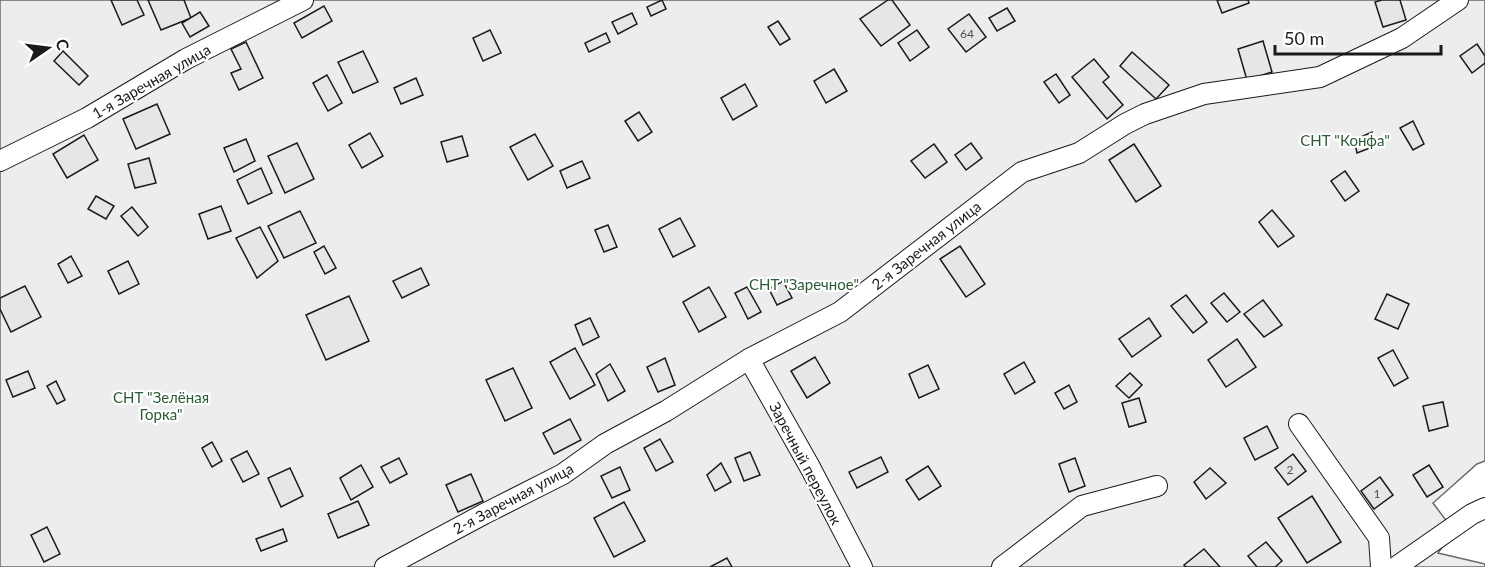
<svg xmlns="http://www.w3.org/2000/svg" width="1485" height="567" viewBox="0 0 1485 567" font-family="Lato,sans-serif">
<rect width="100%" height="100%" fill="#fff"/>
<!-- built -->
<polygon fill="#ededed" stroke="#6a6a6a" stroke-width="1.5" points="0,0 1485,0 1485,461 1477,464 1433,503 1454,531 1438,553 1485,564 1485,567 0,567"/>
<!-- building -->
<g fill="#e6e6e6" stroke="#1a1a1a" stroke-width="1.5">
<polygon points="111,0 137,0 144,15 122,25"/>
<polygon points="148,0 184,0 191,18 161,30"/>
<polygon points="662,0 666,9 651,16 647,7"/>
<polygon points="888,0 892,0 910,25 881,46 860,19"/>
<polygon points="1217,0 1248,0 1249,3 1222,13"/>
<polygon points="1382,0 1400,0 1406,20 1383,27 1375,2"/>
<polygon points="324,6 332,21 302,38 294,23"/>
<polygon points="1007,8 1015,21 997,31 989,18"/>
<polygon points="200,12 209,26 190,37 182,23"/>
<polygon points="632,13 637,24 618,34 612,22"/>
<polygon points="969,14 986,37 966,52 948,29"/>
<polygon points="778,21 790,39 780,45 768,27"/>
<polygon points="490,30 501,53 483,61 473,38"/>
<polygon points="917,30 929,47 910,61 898,43"/>
<polygon points="606,33 610,42 589,52 585,43"/>
<polygon points="1263,41 1272,72 1247,80 1238,49"/>
<polygon points="246,42 263,78 239,90 231,73 241,69 231,49"/>
<polygon points="1477,44 1485,56 1485,63 1472,73 1460,56"/>
<polygon points="63,51 88,76 79,85 54,61"/>
<polygon points="363,51 378,82 353,93 338,62"/>
<polygon points="1132,52 1169,85 1156,99 1120,66"/>
<polygon points="1094,59 1109,77 1103,82 1123,105 1107,119 1072,77"/>
<polygon points="834,69 847,91 826,103 814,81"/>
<polygon points="1056,74 1070,95 1059,103 1044,82"/>
<polygon points="327,75 342,103 328,111 313,83"/>
<polygon points="416,78 423,95 401,104 394,88"/>
<polygon points="745,84 757,106 733,120 721,98"/>
<polygon points="157,104 170,134 136,149 123,119"/>
<polygon points="639,112 652,132 638,141 625,121"/>
<polygon points="1413,121 1424,144 1413,150 1400,128"/>
<polygon points="1372,132 1375,146 1357,153 1354,140"/>
<polygon points="370,133 383,156 362,168 349,145"/>
<polygon points="535,134 553,166 528,180 510,147"/>
<polygon points="84,135 98,160 67,178 53,154"/>
<polygon points="462,136 468,156 447,162 441,142"/>
<polygon points="246,139 255,161 234,172 224,148"/>
<polygon points="297,143 314,179 285,193 268,156"/>
<polygon points="971,143 982,158 966,170 955,155"/>
<polygon points="934,144 947,162 925,178 911,161"/>
<polygon points="1134,144 1161,186 1136,202 1109,160"/>
<polygon points="149,158 156,183 135,188 128,164"/>
<polygon points="582,161 590,178 567,188 560,171"/>
<polygon points="261,168 272,193 248,204 237,180"/>
<polygon points="1345,171 1359,191 1345,201 1331,181"/>
<polygon points="96,196 114,206 106,219 88,209"/>
<polygon points="221,206 231,231 208,239 199,214"/>
<polygon points="132,207 148,227 138,236 121,216"/>
<polygon points="1272,210 1294,236 1278,247 1259,222"/>
<polygon points="300,211 316,243 284,258 268,226"/>
<polygon points="680,218 695,246 673,257 659,229"/>
<polygon points="608,225 617,247 604,252 595,230"/>
<polygon points="260,227 278,261 257,278 236,238"/>
<polygon points="324,246 336,268 325,274 314,252"/>
<polygon points="960,246 985,284 966,297 940,259"/>
<polygon points="71,256 82,276 68,283 58,264"/>
<polygon points="128,261 139,284 119,294 108,271"/>
<polygon points="421,268 429,285 402,298 393,281"/>
<polygon points="783,281 792,298 777,305 769,289"/>
<polygon points="25,286 41,317 11,332 0,309 0,298"/>
<polygon points="709,287 726,317 699,332 683,302"/>
<polygon points="747,287 761,312 748,319 735,293"/>
<polygon points="1224,293 1240,312 1227,322 1211,303"/>
<polygon points="1387,294 1409,304 1398,329 1375,319"/>
<polygon points="1186,295 1207,322 1193,333 1171,306"/>
<polygon points="349,296 369,341 326,360 306,315"/>
<polygon points="1263,300 1282,325 1264,337 1244,314"/>
<polygon points="590,318 599,337 583,345 575,325"/>
<polygon points="1149,318 1161,336 1132,357 1119,339"/>
<polygon points="1237,339 1256,367 1226,387 1208,360"/>
<polygon points="575,348 595,385 570,399 550,362"/>
<polygon points="1393,350 1408,378 1394,386 1378,358"/>
<polygon points="815,357 830,383 807,398 791,371"/>
<polygon points="665,358 675,385 658,392 647,367"/>
<polygon points="1024,362 1035,382 1015,394 1004,374"/>
<polygon points="610,364 625,391 608,401 596,374"/>
<polygon points="928,365 939,389 919,398 909,374"/>
<polygon points="513,368 532,408 505,421 486,380"/>
<polygon points="28,371 35,388 13,397 6,380"/>
<polygon points="1130,373 1142,385 1129,398 1116,386"/>
<polygon points="56,381 65,400 57,404 47,386"/>
<polygon points="1069,385 1077,402 1064,409 1055,393"/>
<polygon points="1139,398 1146,422 1129,427 1122,403"/>
<polygon points="1443,402 1448,426 1429,431 1423,406"/>
<polygon points="570,419 581,440 554,454 543,433"/>
<polygon points="1267,426 1278,448 1255,460 1244,438"/>
<polygon points="660,439 673,462 656,471 644,448"/>
<polygon points="212,442 222,461 212,467 202,448"/>
<polygon points="247,451 259,474 243,482 231,459"/>
<polygon points="750,452 760,475 744,481 735,458"/>
<polygon points="1293,454 1306,471 1288,485 1275,468"/>
<polygon points="881,457 888,472 857,488 849,472"/>
<polygon points="399,458 407,474 390,483 381,467"/>
<polygon points="1075,458 1085,486 1069,492 1059,464"/>
<polygon points="721,463 731,482 715,491 707,475"/>
<polygon points="361,465 373,487 351,500 340,478"/>
<polygon points="1429,465 1443,487 1427,497 1413,475"/>
<polygon points="928,466 941,486 919,500 906,480"/>
<polygon points="620,467 630,490 612,498 601,476"/>
<polygon points="290,468 303,496 281,507 268,478"/>
<polygon points="1210,468 1226,483 1206,499 1194,482"/>
<polygon points="471,474 483,501 458,512 446,485"/>
<polygon points="1380,477 1393,495 1374,509 1361,491"/>
<polygon points="1312,496 1341,542 1307,563 1278,518"/>
<polygon points="358,501 369,525 338,538 328,514"/>
<polygon points="624,502 645,541 614,557 594,518"/>
<polygon points="47,527 60,554 44,562 31,535"/>
<polygon points="283,529 287,541 261,551 256,539"/>
<polygon points="1266,542 1282,561 1275,567 1257,567 1248,556"/>
<polygon points="1204,549 1220,567 1186,567 1184,565"/>
<polygon points="727,558 732,567 710,567"/>
</g>
<g fill="none" stroke-linecap="round" stroke-linejoin="round">
<defs>
<g id="street">
<polyline points="0,161 87,118 186,59 303,0"/>
<polyline points="749,359 811,469 862,567"/>
<polyline points="1299,424 1379,538 1381,567"/>
<polyline points="385,567 484,514 563,474 605,444 666,411 749,359 840,312 1022,172 1079,153 1125,124 1145,114 1204,94 1320,77 1402,38 1458,0"/>
<polyline points="1002,567 1082,506 1157,486"/>
<polyline points="1396,567 1472,514 1485,508"/>
</g>
</defs>
<!-- street casing -->
<use href="#street" stroke="#1a1a1a" stroke-width="22"/>
<!-- street -->
<use href="#street" stroke="#fff" stroke-width="20"/>
</g>
<g text-anchor="middle" dominant-baseline="central" stroke-width="4.5" stroke-linejoin="round" paint-order="stroke">
<!-- number labels -->
<g font-size="12" fill="#4d4d4d">
<text x="967" y="33">64</text>
<text x="1290" y="469">2</text>
<text x="1377" y="493">1</text>
</g>
<!-- street labels -->
<g font-size="15" fill="#1a1a1a" stroke="#fff">
<text transform="translate(151 81) rotate(-30)">1-я Заречная улица</text>
<text transform="translate(926 245) rotate(-38)">2-я Заречная улица</text>
<text transform="translate(806 463) rotate(62)">Заречный переулок</text>
<text transform="translate(513 498) rotate(-28)">2-я Заречная улица</text>
</g>
<!-- park labels -->
<g font-size="15" fill="#2b5a34" stroke="#fff">
<text x="1345" y="140">СНТ "Конфа"</text>
<text x="804" y="284">СНТ "Заречное"</text>
<text x="161" y="397">СНТ "Зелёная<tspan x="161" dy="17">Горка"</tspan></text>
</g>
</g>
<!-- north arrow -->
<g transform="translate(48 48) rotate(76)" stroke="#ffffff" stroke-width="4.5" paint-order="stroke">
<path d="M0-4.5L10 22L0 15L-10 22Z" fill="#1a1a1a"/>
<text y="-9" font-size="16" font-weight="bold" text-anchor="middle" fill="#1a1a1a">С</text>
</g>
<!-- scale -->
<path d="M1275 45v9h166v-9" fill="none" stroke="#1a1a1a" stroke-width="3"/>
<text x="1284" y="45" font-size="18" fill="#1a1a1a" stroke="#ffffff" stroke-width="4.5" paint-order="stroke">50 m</text>
</svg>
